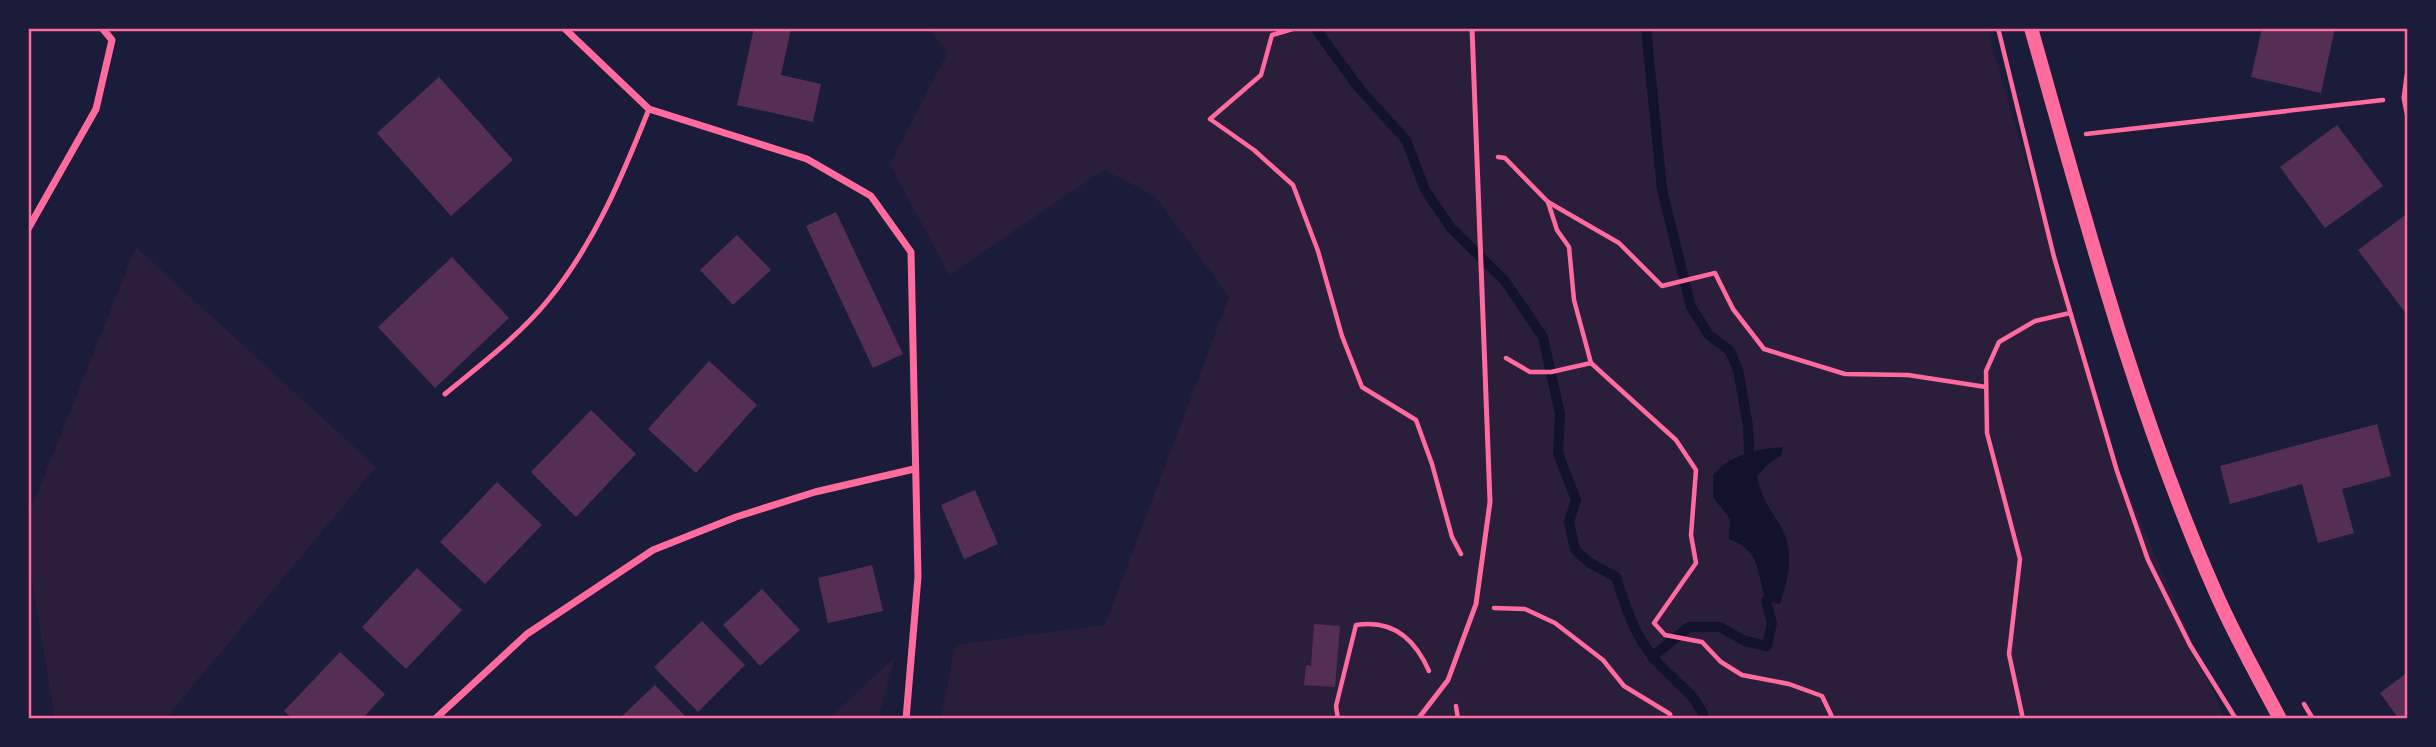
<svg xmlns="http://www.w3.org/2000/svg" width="2436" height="747" viewBox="0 0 2436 747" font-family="Roboto,sans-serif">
<rect width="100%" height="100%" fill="#1b1b3a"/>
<!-- green -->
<g fill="#2a1e3b">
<polygon points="928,28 1987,28 2105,437 2225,719 941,719 955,645 1105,625 1229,297 1155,196 1104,170 949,275 890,164 948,52"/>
<polygon points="136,247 376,467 165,719 55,719 28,556 28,517"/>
<polygon points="895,657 878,719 829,719"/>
</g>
<!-- water -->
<path fill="#12122b" d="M 1783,447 L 1781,456 L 1768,464 L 1757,476 C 1762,499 1768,506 1780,525 C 1795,551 1789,578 1780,604 L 1766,601 C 1756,571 1762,552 1729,539 L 1730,519 L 1713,497 L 1713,475 C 1731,454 1757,449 1783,447 Z"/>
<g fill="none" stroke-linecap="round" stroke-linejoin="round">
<!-- stream -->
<g stroke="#12122b" stroke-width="10">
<path d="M 1315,28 L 1359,88 L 1406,140 L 1425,190 L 1451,228 L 1505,281 L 1543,337 L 1560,414 L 1558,453 L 1576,500 L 1569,522 L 1575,550 L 1590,563 L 1616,577 C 1625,605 1634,634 1653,657 C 1672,682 1693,688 1705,719"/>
<polyline points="1646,28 1662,189 1691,307 1709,335 1730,351 1738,370 1748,426 1749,453"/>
<polyline points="1652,657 1689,627 1720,627 1745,641 1767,646 1772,623 1766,601"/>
</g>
</g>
<!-- building -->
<g fill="#542f53">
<polygon points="754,28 791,29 781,75 821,84 813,122 737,105"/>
<polygon points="2262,28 2335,28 2321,93 2251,77"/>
<polygon points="439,77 513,160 451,216 377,133"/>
<polygon points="2337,125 2383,186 2325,228 2280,167"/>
<polygon points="836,212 903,354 873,368 806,226"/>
<polygon points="2408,213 2408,308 2404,311 2358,250"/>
<polygon points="737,235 771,270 733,305 700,270"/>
<polygon points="452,257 509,318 435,388 378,327"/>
<polygon points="709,361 757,405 696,473 648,429"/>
<polygon points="591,410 636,454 576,517 531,472"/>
<polygon points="2377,424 2391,476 2342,489 2354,533 2318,543 2302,484 2230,504 2220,466"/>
<polygon points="497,482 542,525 485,584 440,542"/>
<polygon points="975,490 998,544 964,559 941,505"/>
<polygon points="872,565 883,611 828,623 818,578"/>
<polygon points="417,568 462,610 406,669 362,627"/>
<polygon points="762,589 800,630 760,666 723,625"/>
<polygon points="702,621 745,665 698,712 654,667"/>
<polygon points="1314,624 1340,626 1335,687 1304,685 1306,665 1311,666"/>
<polygon points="340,652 385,694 362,719 293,719 284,711"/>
<polygon points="2408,672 2408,719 2399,719 2380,693"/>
<polygon points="655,685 686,717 683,719 619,719"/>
</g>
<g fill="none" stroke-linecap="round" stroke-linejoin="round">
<!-- path -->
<g stroke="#ff6b9d" stroke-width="4.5">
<polyline points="1296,28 1272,35 1261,75 1210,119 1254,150 1293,185 1318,251 1342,336 1362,387 1416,420 1432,464 1452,537 1461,554"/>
<polyline points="1998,28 2054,257 2117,471 2148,560 2190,645 2236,719"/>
<polyline points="2086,134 2383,100"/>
<polyline points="1498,157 1505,158 1548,202 1619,243 1662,286 1715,273 1733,309 1764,349 1845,374 1908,375 1986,387"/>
<polyline points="1548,202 1557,230 1569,247 1574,300 1591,363"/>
<polyline points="1506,358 1530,372 1551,372 1591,363 1676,440 1696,470 1691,535 1696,563 1654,623 1665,635 1702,642 1721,662 1742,675 1789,684 1822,696 1833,719"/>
<polyline points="1494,608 1525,609 1555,623 1603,660 1624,686 1670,714 1671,719"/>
<polyline points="2304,704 2313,719"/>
<polyline points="1456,706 1458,719"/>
<path d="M 1338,719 L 1336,706 L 1356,625 C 1392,619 1415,639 1429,671"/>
<polyline points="2023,719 2009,654 2020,559 1987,433 1986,371 1999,342 2035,321 2070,313"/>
</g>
<!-- service -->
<g stroke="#ff6b9d" stroke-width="5">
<path d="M 445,394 C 480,365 520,335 549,299 C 595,242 622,177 649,109"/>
<polyline points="1418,719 1448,680 1476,604 1490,502 1472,28"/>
</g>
<!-- minor -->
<g stroke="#ff6b9d" stroke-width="7">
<polyline points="564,28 649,109 807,159 871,196 911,252 918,577 906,719"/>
<polyline points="2408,75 2405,98 2408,113"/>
<polyline points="28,229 96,109 112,40 102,28"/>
<polyline points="435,719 527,634 653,550 736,517 815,492 914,469"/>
</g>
<!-- secondary -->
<path stroke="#ff6b9d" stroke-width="14" d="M 2031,28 C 2085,218 2135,410 2215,591 C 2234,635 2258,677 2280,719"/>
</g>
<!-- border -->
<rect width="2436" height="747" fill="none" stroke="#1b1b3a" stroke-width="60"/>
<rect x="30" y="30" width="2376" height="687" fill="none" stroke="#ff6b9d" stroke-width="2.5"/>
</svg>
